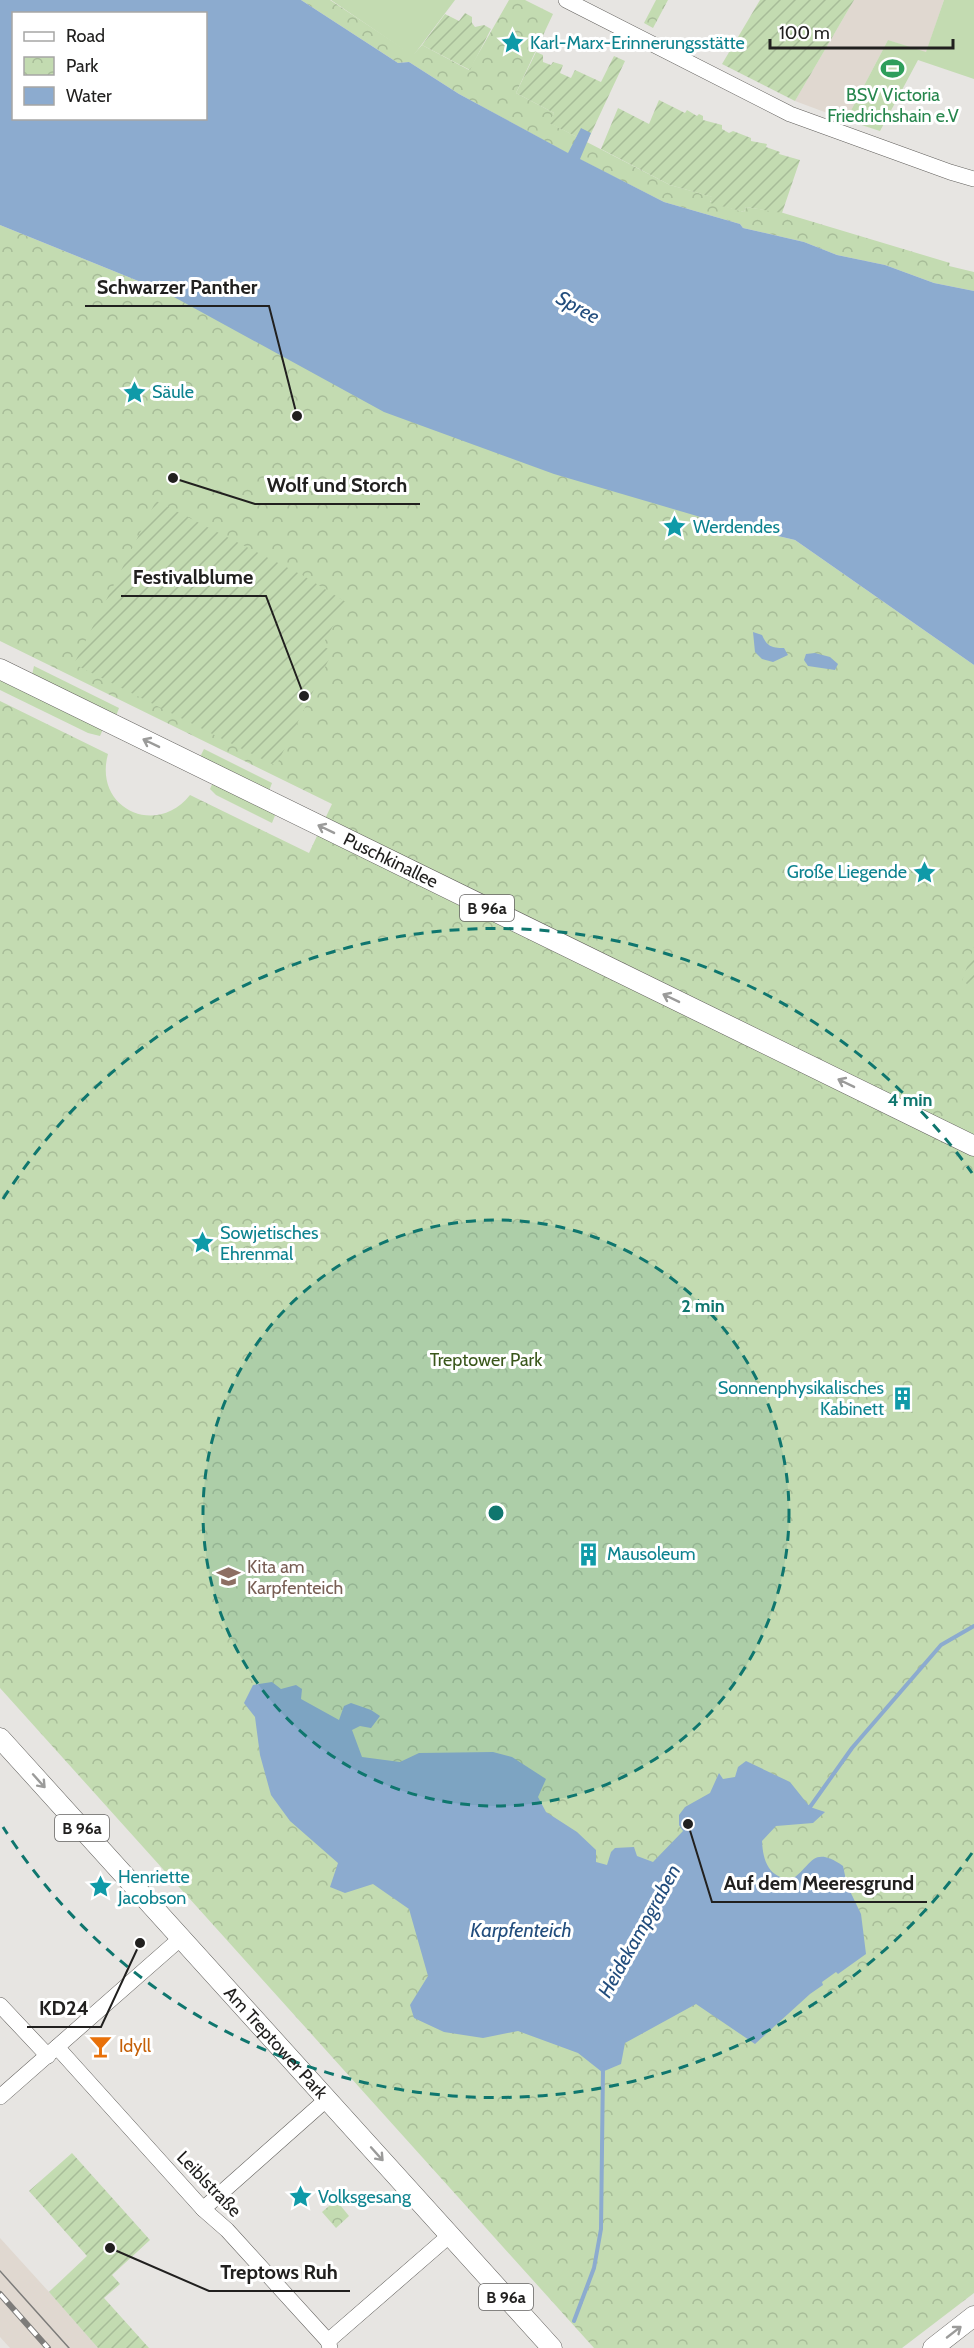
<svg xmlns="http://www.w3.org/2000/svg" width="974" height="2348" viewBox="0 0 974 2348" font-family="Cabin,sans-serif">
<defs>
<pattern id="park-crowns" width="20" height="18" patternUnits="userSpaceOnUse" patternTransform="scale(1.5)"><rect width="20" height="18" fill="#c3dbb1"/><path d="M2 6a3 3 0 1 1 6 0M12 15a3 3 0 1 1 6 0" fill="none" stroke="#a7bc98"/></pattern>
<pattern id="garden-furrows" width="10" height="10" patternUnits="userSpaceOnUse" patternTransform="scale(1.5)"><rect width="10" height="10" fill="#c3dbb1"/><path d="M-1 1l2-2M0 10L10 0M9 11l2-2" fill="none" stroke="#a7bc98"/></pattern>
</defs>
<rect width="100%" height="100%" fill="#e7e5e2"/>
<!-- built -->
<g fill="#e0d8d0">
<polygon points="854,0 944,0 926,53 888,40 846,120 795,101"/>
<polygon points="0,2238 49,2292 98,2348 10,2348 0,2337"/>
</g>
<!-- grass -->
<g fill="#c3dbb1">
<polygon points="331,0 455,0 413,56"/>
<polygon points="944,0 974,0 974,79 918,60 880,131 846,120 888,40 926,52"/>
<polygon points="34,666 119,708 116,716 32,675"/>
<polygon points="0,678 103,729 100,736 88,733 0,690"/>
<polygon points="204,749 272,783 269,791 200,757"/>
<polygon points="213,782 276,813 272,823 216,795 210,789"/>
</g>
<!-- park -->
<g fill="url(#park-crowns)">
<polygon points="301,0 330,0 413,55 422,45 469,70 509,0 525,0 553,14 516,93 554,113 550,123 670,185 713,197 710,202 744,212 746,207 780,212 950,263 949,266 974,272 974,291 934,283 885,265 837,255 804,242 743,228 740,224 664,202 569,154 459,94 409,62 398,63"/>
<polygon points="656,0 668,0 653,28 644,23"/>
<path d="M 0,225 L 163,291 L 714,521 L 795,540 L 974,665 L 974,2293 L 902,2348 L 594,2348 L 0,1688 L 0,701 L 108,754 C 93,808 156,838 190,795 L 309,853 L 332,804 L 0,641 Z"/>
<polygon points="336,2200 349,2216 336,2228 322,2212"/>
</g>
<!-- garden -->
<g fill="url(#garden-furrows)">
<polygon points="760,0 854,0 795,101 722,64"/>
<polygon points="465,13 472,17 472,23 475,27 484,25 491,29 470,70 422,45 445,14 459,21"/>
<polygon points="536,52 543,55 543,62 551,65 553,62 563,65 560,73 571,78 575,70 601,82 614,56 625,61 587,142 549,123 554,113 516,93"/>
<polygon points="659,100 685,113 687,110 697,116 699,114 703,116 703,120 722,125 722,129 729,133 733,131 751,138 751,141 767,144 766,147 780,152 779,154 800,160 782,213 746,207 744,212 710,203 712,197 670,185 601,149 618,108 649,124"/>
<polygon points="156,501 302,575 346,602 322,646 333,651 276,766 74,664"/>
<polygon points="974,947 974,988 962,981"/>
<polygon points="72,2153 150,2240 112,2275 120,2284 104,2298 149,2348 98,2348 49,2292 87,2256 29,2191"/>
</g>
<!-- water -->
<g fill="#8cabcf" fill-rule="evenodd">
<path d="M 0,0 L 301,0 L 398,63 L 409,62 L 459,94 L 568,153 L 581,128 L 591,133 L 580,159 L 664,202 L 740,224 L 743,228 L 804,242 L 837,255 L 885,265 L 934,283 L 974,291 L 974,665 L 795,540 L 714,521 L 554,474 L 384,412 L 163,291 L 0,225 ZM 14,14 L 206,14 L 206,118 L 14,118 Z"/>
<path d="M 753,632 L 762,635 C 767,646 771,648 784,648 L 788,655 L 773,662 L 762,659 L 755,652 Z"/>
<polygon points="815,653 830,657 838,664 835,670 808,666 804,660 806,654"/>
<path d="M 272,1682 L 281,1689 L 296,1685 L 302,1689 L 301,1699 L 339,1720 L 344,1706 L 351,1703 L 371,1710 L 380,1716 L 371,1728 L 360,1726 L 352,1730 L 362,1757 L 400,1762 L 419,1753 L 493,1752 L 512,1757 L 546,1779 L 538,1797 L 546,1812 L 577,1832 L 596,1850 L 596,1862 L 607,1865 L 611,1852 L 615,1848 L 634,1847 L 637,1856 L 653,1862 L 683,1831 L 679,1825 L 679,1815 L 685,1807 L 710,1793 L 719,1773 L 723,1779 L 735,1777 L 738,1767 L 746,1761 L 790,1782 L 810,1807 L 825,1812 L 813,1823 L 776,1826 L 762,1841 C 763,1862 769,1877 791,1880 C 812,1867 811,1844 843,1866 L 847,1885 L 861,1914 L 866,1954 L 838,1974 L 836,1972 L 822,1982 L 823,1985 L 810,1994 L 755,2044 L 696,2004 L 625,2043 L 621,2064 L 602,2072 L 578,2053 L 518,2031 L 483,2038 L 444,2032 L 414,2018 L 410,2005 L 428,1976 L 409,1909 L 373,1884 L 345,1893 L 330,1887 L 338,1863 L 290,1821 L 271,1795 L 260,1755 L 255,1717 L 244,1703 L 253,1685 Z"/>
</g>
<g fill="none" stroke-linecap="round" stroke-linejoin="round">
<!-- stream -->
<g stroke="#8cabcf" stroke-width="4">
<polyline points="807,1807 810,1807 852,1748 941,1645 974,1626"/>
<polyline points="574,2321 594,2268 601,2229 603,2068"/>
</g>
<defs>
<g id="minor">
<polyline points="566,0 790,114 950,172 974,179"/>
<polyline points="0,2005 48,2056"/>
<polyline points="57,2047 203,2209 227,2230 328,2341 330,2348"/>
<polyline points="0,2097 181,1938"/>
<polyline points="203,2209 327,2099"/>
<polyline points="328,2341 450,2235"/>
</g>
<g id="major">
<path id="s1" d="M 0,669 L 974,1146"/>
<path id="s2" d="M 0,1738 L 552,2348"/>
<polyline points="933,2348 974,2316"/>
</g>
</defs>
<!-- minor casing -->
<use href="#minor" stroke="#615f5c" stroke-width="16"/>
<!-- major casing -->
<use href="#major" stroke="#615f5c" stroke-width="21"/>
<!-- minor -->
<use href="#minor" stroke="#fff" stroke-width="15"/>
<!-- major -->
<use href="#major" stroke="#fff" stroke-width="20"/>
<!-- tram -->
<polyline stroke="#7d7c7a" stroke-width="1.5" points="0,2271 69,2348"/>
<defs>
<polyline id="rail" points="0,2294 48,2348"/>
</defs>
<!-- rail casing -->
<use href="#rail" stroke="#7d7c7a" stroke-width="6"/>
<!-- rail -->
<use href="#rail" stroke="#fff" stroke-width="4" stroke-dasharray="11" stroke-linecap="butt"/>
</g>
<!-- one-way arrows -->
<defs><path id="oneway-shaft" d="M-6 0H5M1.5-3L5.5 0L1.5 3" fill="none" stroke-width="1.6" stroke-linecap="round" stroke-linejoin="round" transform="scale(1.5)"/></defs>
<g stroke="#9b9b9a">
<use href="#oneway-shaft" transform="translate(151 743) rotate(-154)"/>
<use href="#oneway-shaft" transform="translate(326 829) rotate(-154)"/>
<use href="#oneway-shaft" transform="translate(671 998) rotate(-154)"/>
<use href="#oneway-shaft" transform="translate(846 1083) rotate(-154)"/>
<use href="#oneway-shaft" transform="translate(39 1781) rotate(48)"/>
<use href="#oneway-shaft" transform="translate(377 2154) rotate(48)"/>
<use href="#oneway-shaft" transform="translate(954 2332) rotate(-38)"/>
</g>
<!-- distance rings -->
<circle cx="496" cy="1513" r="293" fill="#0f766e" fill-opacity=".12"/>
<g fill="none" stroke="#0f766e" stroke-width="3" stroke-dasharray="10 8">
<circle cx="496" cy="1513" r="293"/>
<path d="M972 1853A585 585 0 0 1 3 1827M3 1199A585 585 0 0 1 972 1173"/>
</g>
<!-- icons -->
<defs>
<symbol id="sight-bare" viewBox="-9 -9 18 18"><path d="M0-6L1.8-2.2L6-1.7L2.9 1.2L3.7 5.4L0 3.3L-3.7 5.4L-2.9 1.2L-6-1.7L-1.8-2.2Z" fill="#0f9aa8" stroke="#fff" stroke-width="2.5" paint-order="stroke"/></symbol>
<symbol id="stadium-bare" viewBox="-9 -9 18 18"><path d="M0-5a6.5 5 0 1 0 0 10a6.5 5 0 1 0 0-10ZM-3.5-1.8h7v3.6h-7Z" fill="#2e9e5b" stroke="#fff" stroke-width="2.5" paint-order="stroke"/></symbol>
<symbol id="building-bare" viewBox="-9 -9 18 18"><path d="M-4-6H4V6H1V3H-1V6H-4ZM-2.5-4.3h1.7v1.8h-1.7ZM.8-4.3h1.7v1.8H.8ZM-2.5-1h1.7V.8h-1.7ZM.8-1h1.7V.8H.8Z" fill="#0f9aa8" stroke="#fff" stroke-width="2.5" paint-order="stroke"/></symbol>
<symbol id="school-bare" viewBox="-9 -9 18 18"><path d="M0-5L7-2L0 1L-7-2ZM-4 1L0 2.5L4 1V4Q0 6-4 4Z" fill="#8d6e63" stroke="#fff" stroke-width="2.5" paint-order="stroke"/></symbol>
<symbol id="bar-bare" viewBox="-9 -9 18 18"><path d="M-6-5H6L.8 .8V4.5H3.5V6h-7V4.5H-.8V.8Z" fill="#e8710a" stroke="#fff" stroke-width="2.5" paint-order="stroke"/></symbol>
</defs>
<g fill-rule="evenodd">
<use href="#sight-bare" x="496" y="26" width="33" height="33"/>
<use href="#stadium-bare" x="876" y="52" width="33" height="33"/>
<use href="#sight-bare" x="118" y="376" width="33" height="33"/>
<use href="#sight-bare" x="658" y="510" width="33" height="33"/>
<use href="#sight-bare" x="908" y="856" width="33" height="33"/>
<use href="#sight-bare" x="186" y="1226" width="33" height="33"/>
<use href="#building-bare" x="886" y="1382" width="33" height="33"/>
<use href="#building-bare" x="572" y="1538" width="33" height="33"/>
<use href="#school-bare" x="212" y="1560" width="33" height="33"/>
<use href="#sight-bare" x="84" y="1870" width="33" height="33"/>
<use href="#bar-bare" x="84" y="2030" width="33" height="33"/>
<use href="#sight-bare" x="284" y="2180" width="33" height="33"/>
</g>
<g text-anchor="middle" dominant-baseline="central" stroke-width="6" stroke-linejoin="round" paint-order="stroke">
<!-- shield labels -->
<g fill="#fff" stroke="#646362" stroke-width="1.5">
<rect x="460" y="895" width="54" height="26" rx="4.5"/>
<rect x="55" y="1815" width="54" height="26" rx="4.5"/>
<rect x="479" y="2284" width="54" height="26" rx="4.5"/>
</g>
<g font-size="16" font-weight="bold" fill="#21201f">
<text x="487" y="908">B 96a</text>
<text x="82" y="1828">B 96a</text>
<text x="506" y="2297">B 96a</text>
</g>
<!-- culture labels -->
<g font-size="18" fill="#0d838f" stroke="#fff" text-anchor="start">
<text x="530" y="43">Karl-Marx-Erinnerungsstätte</text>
<text x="152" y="392">Säule</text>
<text x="693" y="527">Werdendes</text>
<text x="907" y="872" text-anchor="end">Große Liegende</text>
<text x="220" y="1233">Sowjetisches<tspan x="220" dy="21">Ehrenmal</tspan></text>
<text x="884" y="1388" text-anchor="end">Sonnenphysikalisches<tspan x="884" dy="21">Kabinett</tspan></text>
<text x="607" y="1554">Mausoleum</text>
<text x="118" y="1877">Henriette<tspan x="118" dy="21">Jacobson</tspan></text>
<text x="318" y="2197">Volksgesang</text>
</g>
<!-- leisure labels -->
<g font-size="18" fill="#27864d" stroke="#fff">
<text x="893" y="95">BSV Victoria<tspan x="893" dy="21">Friedrichshain e.V</tspan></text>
</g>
<!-- street labels -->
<g font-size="18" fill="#21201f" stroke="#fff">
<text stroke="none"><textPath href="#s1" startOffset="435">Puschkinallee</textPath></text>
<text stroke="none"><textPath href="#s2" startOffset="411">Am Treptower Park</textPath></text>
<text transform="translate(209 2184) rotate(46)">Leiblstraße</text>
</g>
<!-- park labels -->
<g font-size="18" fill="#3a571b" stroke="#fff">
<text x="486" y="1360">Treptower Park</text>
</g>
<!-- education labels -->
<g font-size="18" fill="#785e54" stroke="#fff" text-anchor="start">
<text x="247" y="1567">Kita am<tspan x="247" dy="21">Karpfenteich</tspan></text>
</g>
<!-- food labels -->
<g font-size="18" fill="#c56008" stroke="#fff" text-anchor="start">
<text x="119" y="2046">Idyll</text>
</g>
<!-- water labels -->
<g font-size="20" font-style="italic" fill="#224d7d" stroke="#fff">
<text transform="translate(578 307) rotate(29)">Spree</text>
<text x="521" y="1930">Karpfenteich</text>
<text transform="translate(639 1931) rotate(-61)">Heidekampgraben</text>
</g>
</g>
<circle cx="496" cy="1513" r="9" fill="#0f766e" stroke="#fff" stroke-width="3"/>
<g font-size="18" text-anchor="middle" font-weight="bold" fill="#0f766e" stroke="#fff" stroke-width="6" stroke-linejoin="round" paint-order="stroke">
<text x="910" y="1106">4 min</text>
<text x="703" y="1312">2 min</text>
</g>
<!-- callouts -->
<path fill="none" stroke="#21201f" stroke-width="2" d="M297 416L269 306H85M173 478L255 504H420M304 696L266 596H121M688 1824L712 1902H927M140 1943L101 2027H27M110 2248L209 2291H350"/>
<g fill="#21201f" stroke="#fff" stroke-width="2">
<circle cx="297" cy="416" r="6"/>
<circle cx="173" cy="478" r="6"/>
<circle cx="304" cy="696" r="6"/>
<circle cx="688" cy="1824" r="6"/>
<circle cx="140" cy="1943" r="6"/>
<circle cx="110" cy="2248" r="6"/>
</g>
<g font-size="20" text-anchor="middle" font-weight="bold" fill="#21201f" stroke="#fff" stroke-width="6" stroke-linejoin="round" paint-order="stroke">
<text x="177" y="294">Schwarzer Panther</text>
<text x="337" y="492">Wolf und Storch</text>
<text x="193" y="584">Festivalblume</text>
<text x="819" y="1890">Auf dem Meeresgrund</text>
<text x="64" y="2015">KD24</text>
<text x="279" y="2279">Treptows Ruh</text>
</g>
<!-- legend -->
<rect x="12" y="12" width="195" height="108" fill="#ffffff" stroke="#a6a6a5" stroke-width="1.5"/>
<rect x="24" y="32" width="30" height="9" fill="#ffffff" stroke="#a6a6a5" stroke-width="1.5"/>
<text x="66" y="42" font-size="18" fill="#21201f">Road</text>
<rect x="24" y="57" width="30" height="18" fill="url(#park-crowns)" stroke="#a6a6a5" stroke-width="1.5"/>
<text x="66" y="72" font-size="18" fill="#21201f">Park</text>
<rect x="24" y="87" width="30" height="18" fill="#8cabcf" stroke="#a6a6a5" stroke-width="1.5"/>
<text x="66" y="102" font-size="18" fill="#21201f">Water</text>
<!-- scale -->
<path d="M770 39v9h183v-9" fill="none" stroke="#21201f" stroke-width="3"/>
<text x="779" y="39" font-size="18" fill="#21201f" stroke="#ffffff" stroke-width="4.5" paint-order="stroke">100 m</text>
</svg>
